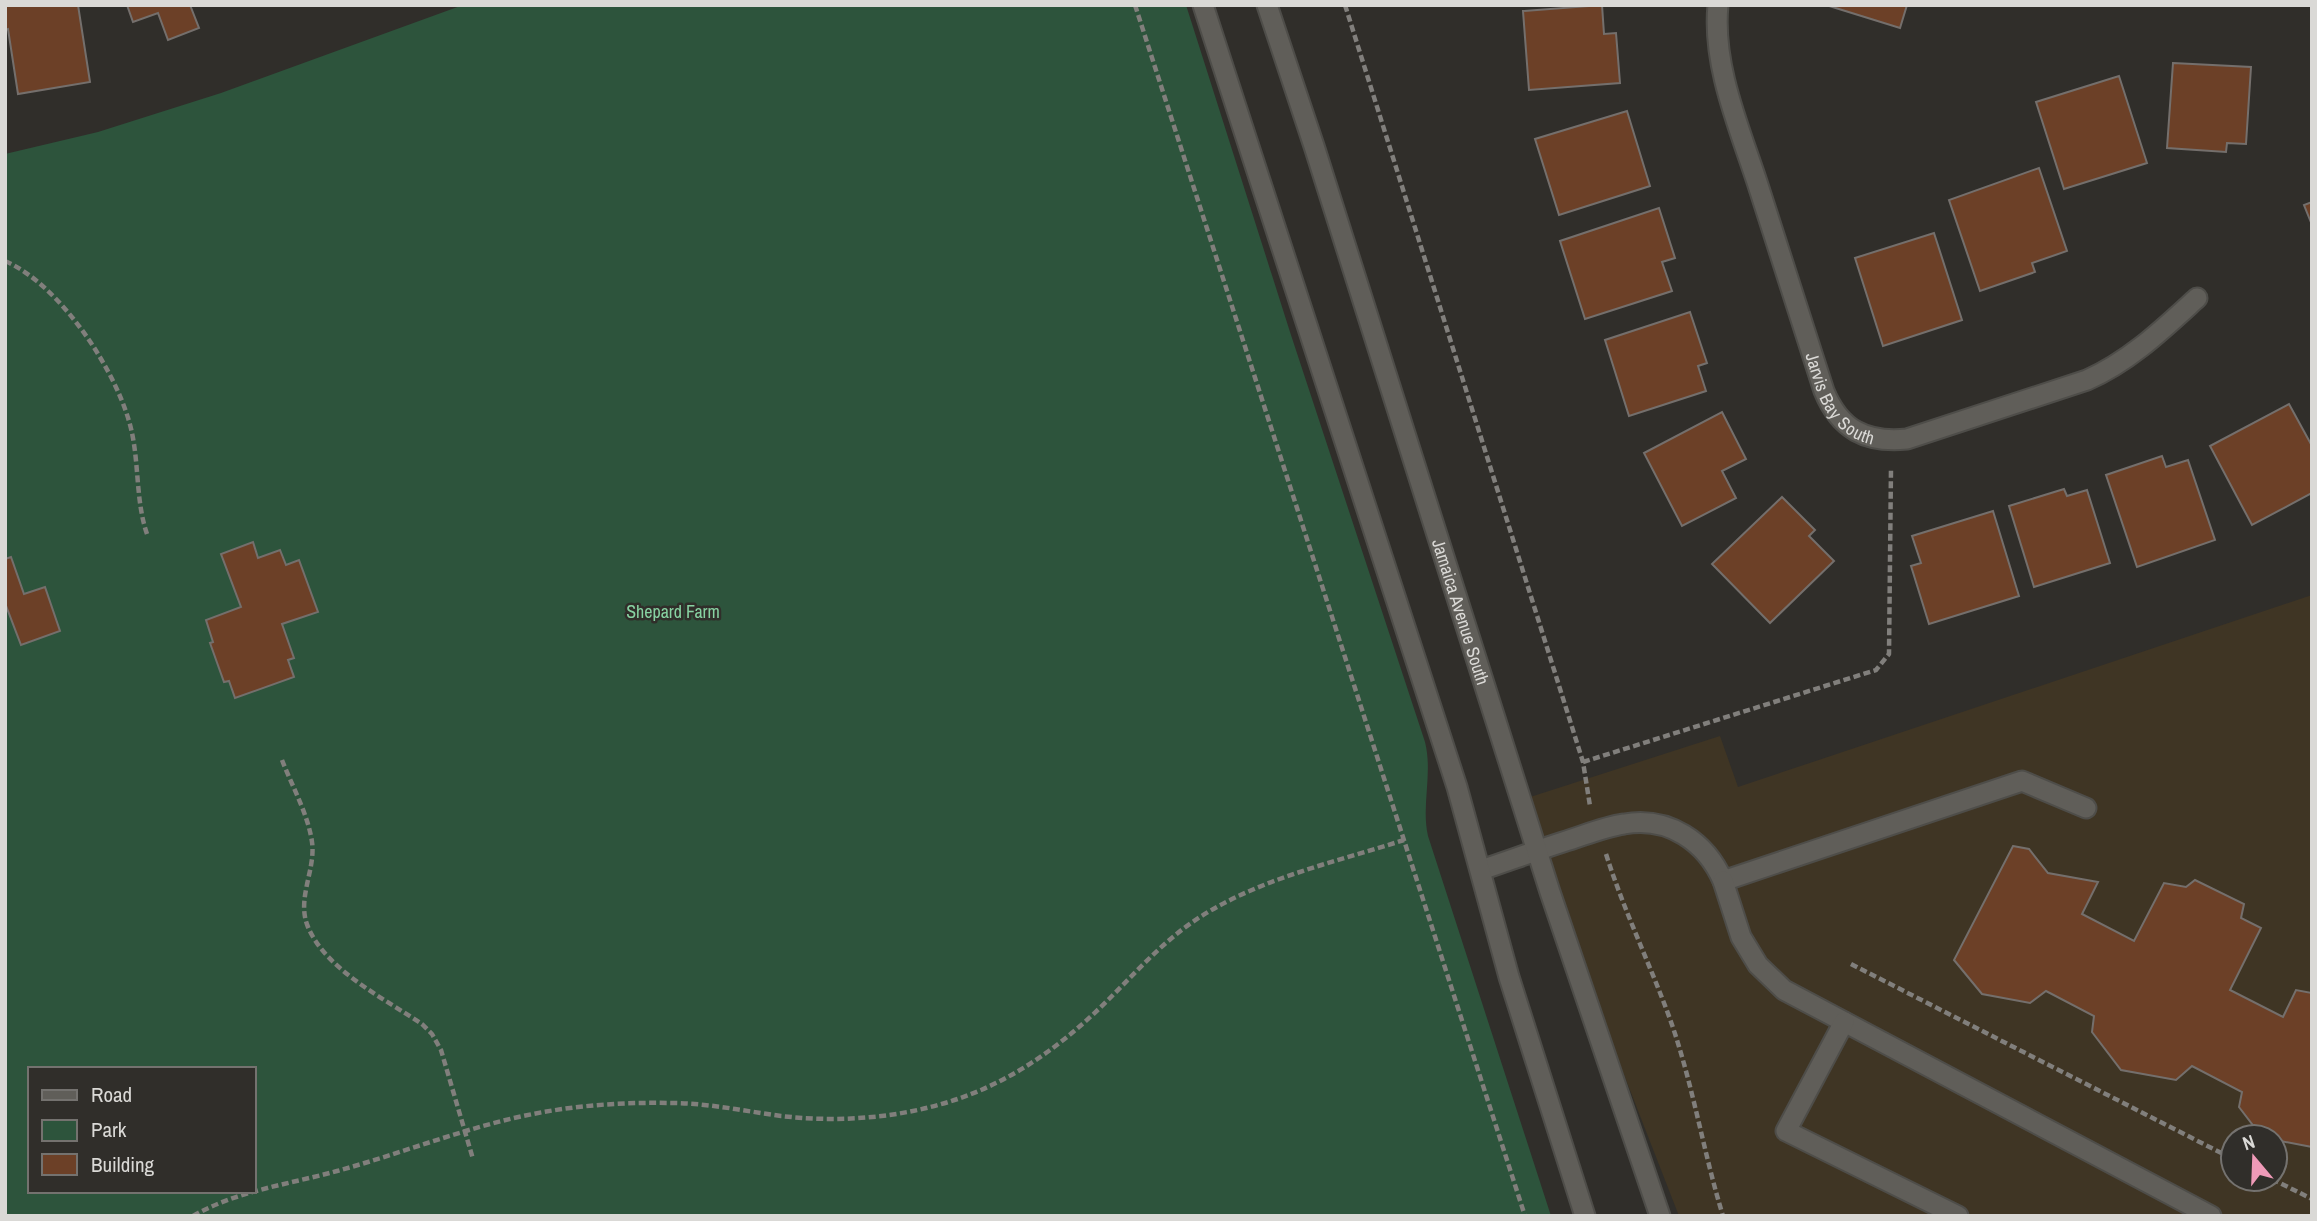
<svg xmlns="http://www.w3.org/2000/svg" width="2317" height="1221" viewBox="0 0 2317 1221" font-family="'Archivo Narrow',sans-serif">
<rect width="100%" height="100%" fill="#302e2a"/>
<!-- commercial -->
<path fill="#3f3524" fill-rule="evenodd" d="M 2312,595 L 2312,1216 L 1679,1216 L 1537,851 L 1521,800 L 1720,736 L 1738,787 ZM 2233,1137 L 2275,1137 L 2275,1179 L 2233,1179 Z"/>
<!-- green -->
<path fill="#2d543c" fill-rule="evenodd" d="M 463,5 L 1186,5 L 1290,332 L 1425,742 C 1433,774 1421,805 1428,836 L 1551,1216 L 5,1216 L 5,154 L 98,132 L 221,93 ZM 30,1069 L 254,1069 L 254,1191 L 30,1191 Z"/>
<!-- building -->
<g fill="#6c4027" stroke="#746f6c" stroke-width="2">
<polygon points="5,5 78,5 90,82 18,94 8,29 5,30"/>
<polygon points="127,5 190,5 199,28 168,40 158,13 133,22"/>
<polygon points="1602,5 1604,34 1616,33 1620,83 1529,90 1523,11"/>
<polygon points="1826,5 1907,5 1900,28"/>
<polygon points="2173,63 2251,67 2246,144 2227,143 2226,152 2167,148"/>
<polygon points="2119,76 2147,163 2064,189 2036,102"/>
<polygon points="1627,111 1650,186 1559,215 1535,139"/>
<polygon points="2039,168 2067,251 2032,263 2035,272 1980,291 1949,200"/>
<polygon points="2312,202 2312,225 2304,205"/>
<polygon points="1659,208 1675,258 1662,262 1672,291 1585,319 1560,241"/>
<polygon points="1934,233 1962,320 1883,346 1855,258"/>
<polygon points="1690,312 1707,363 1698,366 1706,391 1629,416 1605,340"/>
<polygon points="2289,404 2312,446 2312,493 2252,525 2210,446"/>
<polygon points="1722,412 1746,459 1722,471 1736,498 1682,526 1644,453"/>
<polygon points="2162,456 2166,467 2188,460 2215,540 2137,567 2106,475"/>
<polygon points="2064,489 2067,496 2087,490 2110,563 2034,587 2009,506"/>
<polygon points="1782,497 1815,530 1809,536 1834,561 1770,623 1712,564"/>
<polygon points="1993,511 2019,596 1929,624 1911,566 1921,563 1912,536"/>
<polygon points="253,542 258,558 280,550 286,565 299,560 318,612 282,624 294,658 288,660 294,677 235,698 229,681 224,682 210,643 213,642 206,620 241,607 221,554"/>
<polygon points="11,557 24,594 45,587 60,631 21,645 5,603 5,559"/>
<polygon points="2013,846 2029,849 2048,873 2098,882 2082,914 2134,941 2164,883 2186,887 2195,880 2244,904 2241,918 2261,928 2230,990 2283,1017 2296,990 2312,993 2312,1147 2275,1140 2275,1137 2262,1137 2239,1107 2242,1092 2192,1066 2176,1080 2121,1070 2092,1032 2094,1016 2046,991 2030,1003 1982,994 1954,960"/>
</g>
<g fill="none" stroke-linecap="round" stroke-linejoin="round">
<defs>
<g id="service">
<path d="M 1481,870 C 1508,861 1535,851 1563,842 C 1583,836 1603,827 1624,824 C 1669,816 1706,842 1723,881 L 2022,781 L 2086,808"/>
<polyline points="1723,881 1741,937 1758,965 1784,990 2211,1216"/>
<polyline points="1844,1022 1786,1131 1958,1216"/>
</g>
<g id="minor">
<path id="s1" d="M 1718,5 C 1712,65 1739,127 1757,182 C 1780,252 1802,322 1824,391 C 1840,430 1866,443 1907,439 L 2087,380 C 2130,361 2163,329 2197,298"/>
</g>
<g id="tertiary">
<polyline points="1203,5 1457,787 1509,977 1585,1216"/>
<path id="s2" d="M 1267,5 L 1314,146 L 1550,892 L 1660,1216"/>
</g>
</defs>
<!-- service casing -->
<use href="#service" stroke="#4e4d49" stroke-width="23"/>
<!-- minor casing -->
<use href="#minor" stroke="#4e4d49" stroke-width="23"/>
<!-- tertiary casing -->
<use href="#tertiary" stroke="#4e4d49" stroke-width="23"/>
<!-- path -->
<g stroke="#817f7c" stroke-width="4.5" stroke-dasharray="7 3.5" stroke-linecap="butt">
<polyline points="1135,5 1525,1216"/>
<polyline points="1345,5 1583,762 1590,806"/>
<path d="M 5,261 C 61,285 120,375 132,433 C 139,466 136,502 147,534"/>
<path d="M 282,760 C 292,786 308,814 312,842 C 316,870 296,899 308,927 C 326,970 385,999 422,1024 L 432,1034 L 441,1050 L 473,1159"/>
<polyline points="1583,762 1876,670 1889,654 1891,468"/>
<path d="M 1606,854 C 1624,911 1650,964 1670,1019 C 1693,1084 1703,1151 1723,1216"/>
<polyline points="1851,964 2233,1159"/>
<polyline points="2272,1179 2312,1199"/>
<path d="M 193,1216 C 236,1191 290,1184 337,1171 C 396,1155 454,1132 514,1118 C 566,1106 617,1102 670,1103 C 708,1103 744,1111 781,1116 C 833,1122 887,1119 938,1105 C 1005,1087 1060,1048 1109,999 C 1135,973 1160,945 1191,923 C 1253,880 1332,863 1404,840"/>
</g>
<!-- service -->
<use href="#service" stroke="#605e59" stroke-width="19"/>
<!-- minor -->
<use href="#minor" stroke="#605e59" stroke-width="19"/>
<!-- tertiary -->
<use href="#tertiary" stroke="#605e59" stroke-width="19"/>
</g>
<g text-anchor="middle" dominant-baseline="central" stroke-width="5" stroke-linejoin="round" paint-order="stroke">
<!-- street labels -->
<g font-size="18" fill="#dad9d6" stroke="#302e2a">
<text stroke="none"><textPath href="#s1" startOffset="418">Jarvis Bay South</textPath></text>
<text stroke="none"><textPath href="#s2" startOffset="637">Jamaica Avenue South</textPath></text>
</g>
<!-- park labels -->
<g font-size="18" fill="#87d2a2" stroke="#302e2a">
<text x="673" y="611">Shepard Farm</text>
</g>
</g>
<!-- border -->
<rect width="2317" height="1221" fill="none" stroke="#dad9d6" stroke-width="14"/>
<!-- legend -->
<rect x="28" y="1067" width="228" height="126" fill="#302e2a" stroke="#74726f" stroke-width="2"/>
<rect x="42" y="1090" width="35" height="10" fill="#605e59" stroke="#74726f" stroke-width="2"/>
<text x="91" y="1102" font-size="21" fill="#dad9d6">Road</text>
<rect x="42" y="1120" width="35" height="21" fill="#2d543c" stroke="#74726f" stroke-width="2"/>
<text x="91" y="1137" font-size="21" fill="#dad9d6">Park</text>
<rect x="42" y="1154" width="35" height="21" fill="#6c4027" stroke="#74726f" stroke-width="2"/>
<text x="91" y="1172" font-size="21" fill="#dad9d6">Building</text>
<!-- north arrow -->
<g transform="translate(2254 1158) rotate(341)"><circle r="33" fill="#302e2a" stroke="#74726f" stroke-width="2"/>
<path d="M0-5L12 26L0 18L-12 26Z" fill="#ef9ab8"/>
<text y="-10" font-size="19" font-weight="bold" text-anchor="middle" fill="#dad9d6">N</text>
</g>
</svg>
